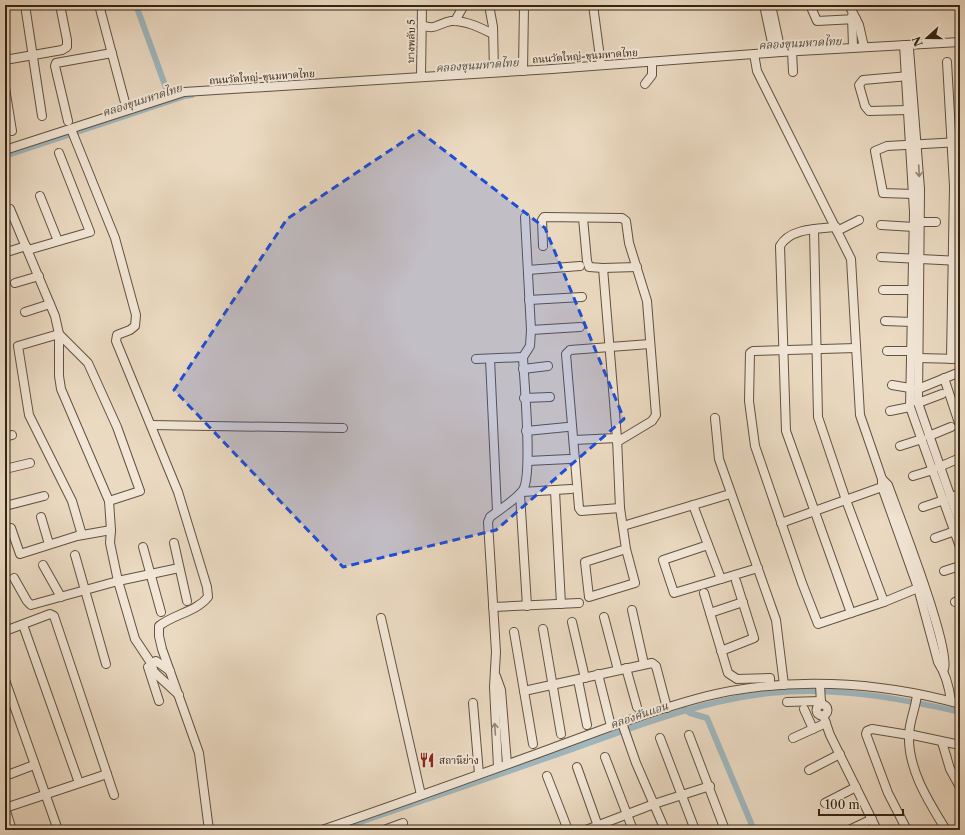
<svg xmlns="http://www.w3.org/2000/svg" width="965" height="835" viewBox="0 0 965 835" font-family="'Libre Caslon Text','Noto Serif Thai',serif">
<rect width="100%" height="100%" fill="#ebdac2"/>
<filter id="stains"><feTurbulence type="fractalNoise" baseFrequency=".005" numOctaves="4"/><feColorMatrix values="0 0 0 0 .2 0 0 0 0 .09 0 0 0 0 .02 0 0 0 .5 -.17"/></filter>
<radialGradient id="worn" r=".72"><stop offset=".6" stop-color="#630" stop-opacity="0"/><stop offset="1" stop-color="#630" stop-opacity=".3"/></radialGradient>
<g fill="none" stroke-linecap="round" stroke-linejoin="round">
<!-- canal -->
<g stroke="#9fb7bf" stroke-width="6">
<polyline points="136,5 170,99"/>
<polyline points="5,156 185,96 192,95"/>
<polyline points="684,709 690,713 707,718 754,830"/>
<path d="M 337,830 C 411,804 486,779 561,753 C 629,729 697,701 770,693 C 833,686 898,698 960,712"/>
</g>
<defs>
<g id="minor">
<polyline points="25,5 42,116"/>
<polyline points="99,5 127,110"/>
<polyline points="489,5 493,27 494,72"/>
<polyline points="593,5 601,65"/>
<polyline points="764,5 774,52"/>
<polyline points="771,5 781,52"/>
<polyline points="810,5 817,21 856,19"/>
<polyline points="849,5 859,25 864,47"/>
<polyline points="852,16 853,47"/>
<polyline points="455,21 464,5"/>
<path d="M 422,25 C 436,31 438,23 451,21 C 465,20 481,28 493,34"/>
<polyline points="904,45 914,212 910,407 960,547"/>
<polyline points="909,49 920,189 918,403 960,524"/>
<polyline points="792,51 793,72"/>
<path d="M 754,54 L 757,71 L 851,259 L 860,415 L 879,470 L 882,479 L 888,485 C 898,513 951,648 944,669"/>
<polyline points="5,60 62,50 67,47 67,40 60,5"/>
<polyline points="947,62 954,186 951,359"/>
<polyline points="523,71 524,5"/>
<polyline points="421,77 422,5"/>
<polyline points="645,84 652,75 652,62"/>
<polyline points="5,88 12,131"/>
<polyline points="908,110 869,111 865,106 859,85 863,80 909,76"/>
<polyline points="68,121 55,66 56,63 112,53"/>
<path d="M 71,129 L 115,238 L 136,315 L 135,326 L 130,330 L 117,335 L 116,341 L 178,492 L 207,587 L 208,597 C 196,612 174,614 159,626 L 159,636 L 162,649 L 199,753 L 209,830"/>
<polyline points="5,150 184,92 552,69 781,52 960,42"/>
<polyline points="914,194 883,193 875,151 887,146 960,142"/>
<polyline points="40,196 58,241"/>
<polyline points="10,209 55,316 59,334 59,376 61,389 109,501 111,530 110,543 118,581 135,639 151,663"/>
<polyline points="583,218 587,261 589,267 603,268 637,267"/>
<polyline points="921,222 936,222"/>
<polyline points="881,225 914,227"/>
<path d="M 836,227 C 818,229 790,228 780,246 L 786,431 L 851,613"/>
<polyline points="814,229 818,417 846,500 884,602"/>
<polyline points="837,231 859,220"/>
<polyline points="543,246 542,220 544,217 622,218 626,221 629,243 647,301 656,415 652,421 617,442"/>
<polyline points="28,250 90,232 59,153"/>
<polyline points="7,252 26,246"/>
<polyline points="881,257 960,261"/>
<polyline points="603,268 617,438 620,508 626,549 635,583 589,597 585,562 626,549"/>
<polyline points="528,270 580,266"/>
<polyline points="15,283 39,276"/>
<polyline points="883,290 913,290"/>
<polyline points="529,300 582,297"/>
<polyline points="25,312 50,304"/>
<polyline points="885,321 912,322"/>
<polyline points="531,330 580,327"/>
<polyline points="856,348 753,351 750,353 749,401 755,446 802,583 818,624 884,602 918,588"/>
<polyline points="887,351 911,351"/>
<polyline points="918,358 960,359"/>
<polyline points="476,359 523,357"/>
<polyline points="490,359 497,511"/>
<polyline points="523,369 548,366"/>
<polyline points="944,378 960,426"/>
<polyline points="892,385 910,388"/>
<polyline points="918,389 960,372"/>
<polyline points="524,398 550,397"/>
<polyline points="918,403 942,394"/>
<polyline points="890,411 910,407"/>
<polyline points="715,418 719,459 776,620 784,685"/>
<polyline points="151,425 343,428"/>
<polyline points="526,431 567,427"/>
<polyline points="929,436 951,427"/>
<polyline points="5,437 12,435"/>
<polyline points="574,440 617,438"/>
<polyline points="900,446 922,439"/>
<polyline points="528,461 569,459"/>
<polyline points="939,467 960,458"/>
<polyline points="5,469 30,463"/>
<polyline points="913,476 933,470"/>
<path d="M 882,479 L 882,487 L 918,588 L 938,662 C 946,674 949,686 951,701"/>
<polyline points="555,491 561,604"/>
<polyline points="522,492 571,489"/>
<polyline points="520,494 527,606"/>
<polyline points="951,497 960,494"/>
<polyline points="693,505 721,579"/>
<polyline points="5,506 44,496"/>
<polyline points="923,507 944,500"/>
<polyline points="620,508 581,511 579,508 566,354 570,350 650,344"/>
<polyline points="41,517 49,544"/>
<polyline points="781,523 882,487"/>
<polyline points="623,526 730,494"/>
<polyline points="11,528 20,554 77,536 111,530"/>
<polyline points="82,535 72,501 29,415 18,346 59,334 88,363 117,427 140,491 109,501"/>
<polyline points="935,538 955,531"/>
<polyline points="174,543 187,601"/>
<polyline points="708,545 663,560 674,593 758,568"/>
<polyline points="143,547 161,612"/>
<polyline points="75,555 106,664"/>
<polyline points="43,565 61,597"/>
<polyline points="944,571 960,566"/>
<polyline points="14,578 27,601 31,605 118,581 179,568"/>
<polyline points="704,593 728,673 737,679 770,678 770,686"/>
<polyline points="955,602 960,600"/>
<polyline points="493,607 579,603"/>
<polyline points="632,610 644,664"/>
<polyline points="710,613 743,602"/>
<polyline points="604,617 618,670"/>
<polyline points="381,618 421,795"/>
<polyline points="572,622 585,678"/>
<polyline points="23,625 79,783"/>
<polyline points="543,629 561,734"/>
<polyline points="5,631 50,614 54,616 114,795"/>
<polyline points="514,632 533,744"/>
<polyline points="721,651 754,638 736,581"/>
<polyline points="148,667 159,701"/>
<polyline points="626,668 637,707"/>
<polyline points="170,671 156,661 151,663 154,672 179,695"/>
<polyline points="598,674 611,726"/>
<polyline points="496,676 501,690 507,764"/>
<polyline points="5,680 58,830"/>
<polyline points="578,680 587,725"/>
<polyline points="820,684 821,704"/>
<polyline points="524,691 652,663 656,666 667,708"/>
<path d="M 917,694 C 916,708 909,721 909,736 C 908,770 929,802 946,830"/>
<polyline points="787,702 821,701"/>
<polyline points="473,703 479,774"/>
<circle cx="822" cy="710" r="5.5"/>
<polyline points="804,709 813,729"/>
<polyline points="823,715 830,735 877,830"/>
<polyline points="622,723 636,763 665,830"/>
<polyline points="689,735 725,830"/>
<polyline points="913,735 960,745"/>
<polyline points="660,738 695,830"/>
<polyline points="793,738 826,723"/>
<polyline points="942,742 950,769 960,787"/>
<polyline points="605,757 633,830"/>
<path d="M 498,767 L 494,687 L 496,652 L 488,522 L 490,517 C 499,510 517,499 523,490 C 533,475 524,381 523,357 L 530,346 L 531,330 L 525,217"/>
<polyline points="577,767 599,829"/>
<polyline points="809,770 840,754"/>
<polyline points="5,776 34,765"/>
<polyline points="547,776 568,830"/>
<polyline points="825,803 856,787"/>
<polyline points="5,808 107,774"/>
<polyline points="5,808 12,830"/>
<path d="M 322,830 C 395,805 467,779 539,753 C 593,733 647,712 703,697 C 785,676 878,681 960,704"/>
<polyline points="384,830 403,823"/>
<polyline points="586,830 654,804 710,786"/>
<polyline points="849,830 872,819"/>
<polyline points="907,830 888,793 866,734 867,731 872,729 909,735"/>
</g>
</defs>
<!-- minor casing -->
<use href="#minor" stroke="#625240" stroke-width="10"/>
<!-- minor -->
<use href="#minor" stroke="#f2e7d7" stroke-width="8"/>
</g>
<!-- one-way arrows -->
<defs><path id="oneway-shaft" d="M-6 0H5M1.5-3L5.5 0L1.5 3" fill="none" stroke-width="1.6" stroke-linecap="round" stroke-linejoin="round"/></defs>
<g stroke="#938676">
<use href="#oneway-shaft" transform="translate(919 171) rotate(87)"/>
<use href="#oneway-shaft" transform="translate(495 729) rotate(-94)"/>
</g>
<!-- marked area -->
<path fill="#1d4ed8" fill-opacity="0.2" stroke="#1d4ed8" stroke-width="3" stroke-dasharray="8 5" stroke-linejoin="round" d="M 419,131 L 545,228 L 624,419 L 496,530 L 343,567 L 174,390 L 287,219 Z"/>
<!-- icons -->
<defs>
<symbol id="restaurant-bare" viewBox="-9 -9 18 18"><path d="M-5-6h1v4h1v-4h1v4h1v-4h1v5L-1.5 .5V6h-2V.5L-5-1ZM5-6V6H3V1.5H1.5Q1.5-4 5-6Z" fill="#8f2418" stroke="#f2e7d7" stroke-width="2.5" paint-order="stroke"/></symbol>
</defs>
<g fill-rule="evenodd">
<use href="#restaurant-bare" x="416" y="749" width="22" height="22"/>
</g>
<g text-anchor="middle" dominant-baseline="central" stroke-width="4" stroke-linejoin="round" paint-order="stroke">
<!-- street labels -->
<g font-size="10" fill="#342514" stroke="#f2e7d7">
<text transform="translate(411 41) rotate(-89)">บางพลับ 5</text>
<text transform="translate(585 56) rotate(-4)">ถนนวัดใหญ่-ขุนมหาดไทย</text>
<text transform="translate(262 77) rotate(-4)">ถนนวัดใหญ่-ขุนมหาดไทย</text>
</g>
<!-- poi labels -->
<g font-size="10" fill="#342514" stroke="#f2e7d7" text-anchor="start">
<text x="439" y="760">สถานีย่าง</text>
</g>
<!-- water labels -->
<g font-size="11" font-style="italic" fill="#4f4a3f" stroke="#f2e7d7">
<text transform="translate(800 43) rotate(-3)">คลองขุนมหาดไทย</text>
<text transform="translate(477 65) rotate(-4)">คลองขุนมหาดไทย</text>
<text transform="translate(142 100) rotate(-18)">คลองขุนมหาดไทย</text>
<text transform="translate(639 715) rotate(-19)">คลองคันแอน</text>
</g>
</g>
<!-- margin -->
<rect width="965" height="835" fill="none" stroke="#ebdac2" stroke-width="20"/>
<rect x="6" y="6" width="953" height="823" fill="none" stroke="#342514" stroke-width="2"/>
<rect x="10" y="10" width="945" height="815" fill="none" stroke="#342514"/>
<!-- north arrow -->
<g transform="translate(927 38) rotate(249)" stroke="#f2e7d7" stroke-width="3" paint-order="stroke">
<path d="M0-3L7 15L0 10L-7 15Z" fill="#342514"/>
<text y="-6" font-size="11" font-weight="bold" text-anchor="middle" fill="#342514">N</text>
</g>
<!-- scale -->
<path d="M819 809v6h84v-6" fill="none" stroke="#342514" stroke-width="2"/>
<text x="825" y="809" font-size="12" fill="#342514" stroke="#f2e7d7" stroke-width="3" paint-order="stroke">100 m</text>
<rect width="100%" height="100%" filter="url(#stains)"/>
<rect width="100%" height="100%" fill="url(#worn)"/>
</svg>
